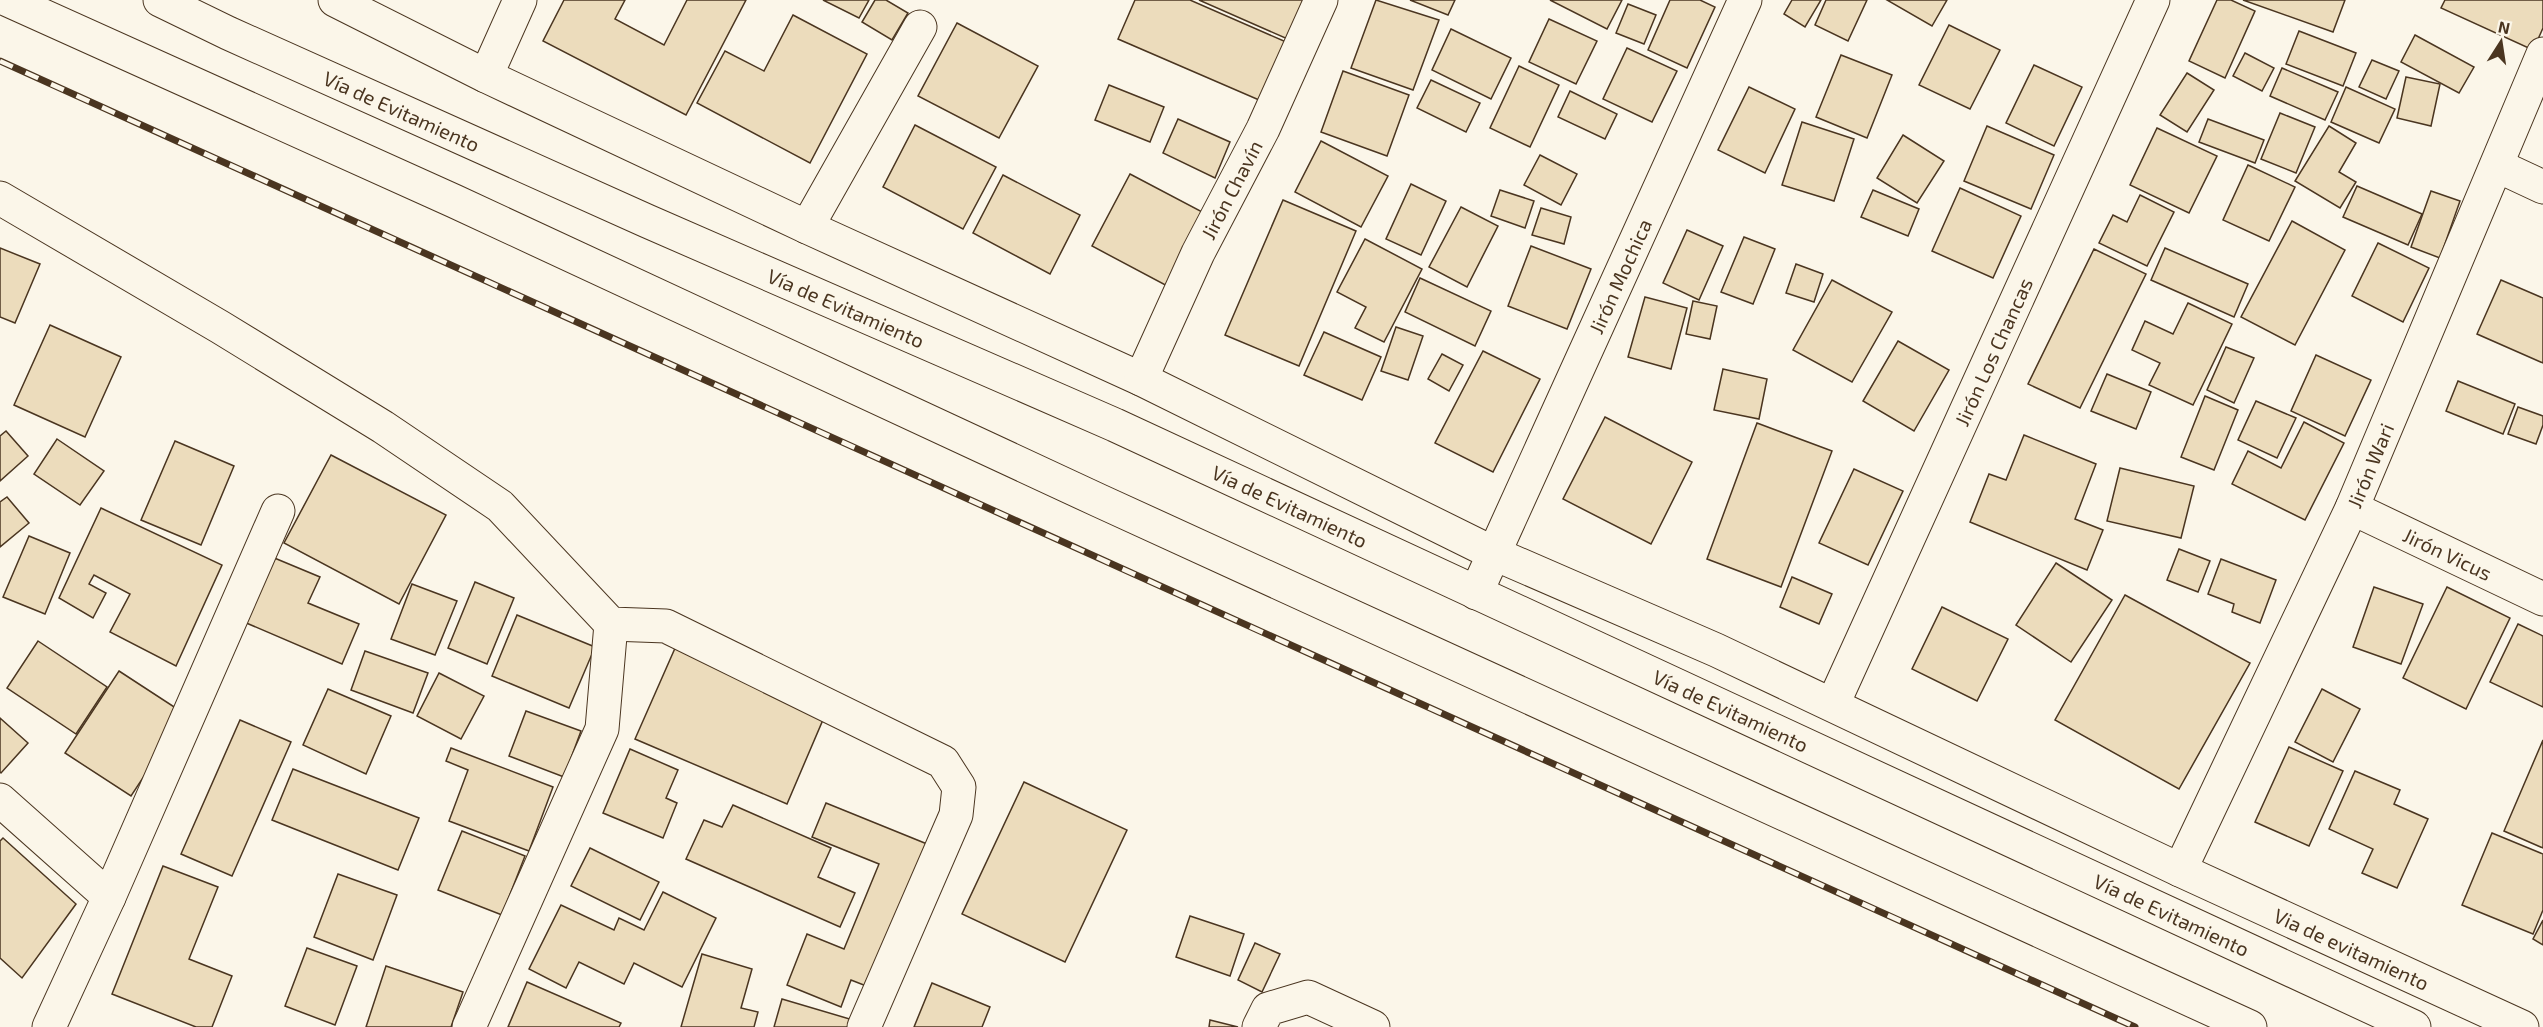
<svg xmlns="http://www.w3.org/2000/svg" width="2543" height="1027" viewBox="0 0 2543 1027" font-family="'Exo 2',sans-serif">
<rect width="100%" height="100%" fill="#fbf6e9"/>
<!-- building -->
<g fill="#ecdcbc" stroke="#4a3520" stroke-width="1.5">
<polygon points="564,0 625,0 615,19 664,45 687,0 746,0 686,115 543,41"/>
<polygon points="823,0 869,0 859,18"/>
<polygon points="875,0 886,0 908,13 892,40 862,22"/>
<polygon points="1135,0 1190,0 1293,45 1266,103 1118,39"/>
<polygon points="1199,0 1308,0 1290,40"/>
<polygon points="1376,0 1439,20 1413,90 1351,68"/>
<polygon points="1410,0 1455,0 1448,15"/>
<polygon points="1550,0 1622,0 1607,29"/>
<polygon points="1670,0 1700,0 1715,7 1687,68 1648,50"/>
<polygon points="1792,0 1821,0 1805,27 1784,14"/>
<polygon points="1826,0 1867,0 1848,41 1815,25"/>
<polygon points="1887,0 1947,0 1932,26"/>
<polygon points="2217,0 2231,0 2255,11 2225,78 2189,61"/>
<polygon points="2243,0 2345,0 2333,32"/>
<polygon points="2445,0 2543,0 2543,28 2533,50 2441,8"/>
<polygon points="1628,4 1656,15 1644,44 1616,33"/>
<polygon points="793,15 867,54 810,163 697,103 725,51 764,71"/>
<polygon points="1549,19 1597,41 1576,84 1529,62"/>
<polygon points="957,23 1038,66 999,138 918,96"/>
<polygon points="1949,25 2000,50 1970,109 1919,85"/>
<polygon points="1451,29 1511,58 1491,99 1432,70"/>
<polygon points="2299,31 2356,53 2343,86 2286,64"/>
<polygon points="2415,35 2474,67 2459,93 2401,62"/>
<polygon points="1627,48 1677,71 1652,122 1603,99"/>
<polygon points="2245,53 2274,68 2262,91 2233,76"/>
<polygon points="1841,55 1892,75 1867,138 1816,117"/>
<polygon points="2372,60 2399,71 2386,99 2359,87"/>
<polygon points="2034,65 2082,87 2054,146 2006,123"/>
<polygon points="1519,66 1559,85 1530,147 1490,128"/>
<polygon points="2282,68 2338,92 2325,120 2270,96"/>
<polygon points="1343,71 1409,95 1387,156 1321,132"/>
<polygon points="2187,73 2214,90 2187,132 2160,115"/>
<polygon points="2406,77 2440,84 2431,126 2397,118"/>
<polygon points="1431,80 1480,103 1466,132 1417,108"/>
<polygon points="1109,85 1164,107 1150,142 1095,120"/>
<polygon points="1749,87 1795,109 1765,173 1718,150"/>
<polygon points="2346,87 2395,109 2379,143 2331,122"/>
<polygon points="1570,91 1617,114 1605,139 1558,117"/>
<polygon points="2280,113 2315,127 2296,173 2261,159"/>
<polygon points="1178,119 1230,142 1215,178 1163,153"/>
<polygon points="2208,119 2264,140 2255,163 2199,142"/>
<polygon points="1802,122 1854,139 1834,201 1782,185"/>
<polygon points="915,125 996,167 963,229 883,187"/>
<polygon points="1987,126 2054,155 2031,209 1964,181"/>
<polygon points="2329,126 2356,143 2339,172 2356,182 2340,208 2295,181"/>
<polygon points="2157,128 2217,156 2189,213 2130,185"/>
<polygon points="1903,135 1944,161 1917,203 1877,178"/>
<polygon points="1321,141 1388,176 1361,227 1295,192"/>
<polygon points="1540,155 1577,174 1561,205 1524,185"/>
<polygon points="2248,165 2295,187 2269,241 2223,220"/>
<polygon points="1130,174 1208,215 1171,288 1092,246"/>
<polygon points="1003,175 1080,215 1050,274 973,233"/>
<polygon points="1411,184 1446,201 1421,255 1386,239"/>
<polygon points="2357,186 2422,214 2408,245 2343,217"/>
<polygon points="1960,188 2021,216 1993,278 1932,251"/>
<polygon points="1500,190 1534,201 1525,228 1491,216"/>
<polygon points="1873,190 1919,209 1908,236 1861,217"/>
<polygon points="2431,191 2460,201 2440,258 2411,247"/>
<polygon points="2140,195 2174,212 2147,266 2099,243 2113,215 2127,222"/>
<polygon points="1283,200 1356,231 1299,366 1225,335"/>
<polygon points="1461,207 1498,226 1467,287 1429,267"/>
<polygon points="1541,208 1571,217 1564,244 1532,235"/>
<polygon points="2292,221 2345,250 2295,345 2241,317"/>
<polygon points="1687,230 1723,246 1699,300 1663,283"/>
<polygon points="1744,237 1775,249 1753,304 1721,292"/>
<polygon points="1365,239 1422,269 1384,342 1355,328 1366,307 1337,292"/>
<polygon points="2378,243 2429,268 2403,322 2352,296"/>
<polygon points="1531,246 1591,269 1567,329 1508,306"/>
<polygon points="0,248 40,264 15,323 0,317"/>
<polygon points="2165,248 2248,284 2234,317 2151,280"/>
<polygon points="2094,249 2146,274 2080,408 2028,384"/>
<polygon points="1796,264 1823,274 1814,302 1786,293"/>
<polygon points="1420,278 1491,311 1475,346 1405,312"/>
<polygon points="1832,280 1892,312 1852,382 1793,350"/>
<polygon points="2501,280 2543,298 2543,363 2477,334"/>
<polygon points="1645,297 1687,308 1671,369 1628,357"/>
<polygon points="1693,301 1717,306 1710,339 1686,334"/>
<polygon points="2188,303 2232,324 2193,405 2149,385 2160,363 2132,350 2145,321 2173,334"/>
<polygon points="50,325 121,357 85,437 14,405"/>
<polygon points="1396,327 1423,336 1408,380 1381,371"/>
<polygon points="1324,332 1381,357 1362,400 1304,375"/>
<polygon points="1898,341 1949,370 1914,431 1863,401"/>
<polygon points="2226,347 2254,358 2234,403 2207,390"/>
<polygon points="1483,351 1540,379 1493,472 1435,443"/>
<polygon points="1442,354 1463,365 1449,391 1428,379"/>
<polygon points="2316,355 2371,380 2345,436 2291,411"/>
<polygon points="1723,369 1767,379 1759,419 1714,410"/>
<polygon points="2107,374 2151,392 2136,429 2091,411"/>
<polygon points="2458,381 2515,404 2503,434 2446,411"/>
<polygon points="2205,396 2238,410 2214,470 2181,457"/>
<polygon points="2256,401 2296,418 2277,458 2238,440"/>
<polygon points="2518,407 2543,416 2543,425 2536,444 2508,434"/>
<polygon points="1605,417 1692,462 1651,544 1563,499"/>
<polygon points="2304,422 2344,443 2305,520 2232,484 2248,451 2281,468"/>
<polygon points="1757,423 1832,451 1781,587 1707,559"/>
<polygon points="6,431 28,456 0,481 0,436"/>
<polygon points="2024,435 2096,464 2075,519 2103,530 2087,570 1970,522 1989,474 2006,480"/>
<polygon points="57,439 104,471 80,505 34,474"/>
<polygon points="175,441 234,466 201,545 141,520"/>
<polygon points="331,455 446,515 399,604 284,543"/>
<polygon points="2120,468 2194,486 2181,538 2107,521"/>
<polygon points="1854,469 1903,491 1868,565 1819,543"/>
<polygon points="7,497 29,523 0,547 0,502"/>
<polygon points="101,508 222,565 176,666 110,632 130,594 94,575 89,584 106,593 93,618 59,598"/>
<polygon points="29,536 70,553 45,614 3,597"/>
<polygon points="2179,549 2210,561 2198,592 2167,580"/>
<polygon points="272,557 320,577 308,603 359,624 342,664 244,622"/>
<polygon points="2221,559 2276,580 2260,623 2232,612 2234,604 2208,594"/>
<polygon points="2056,563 2112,600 2071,662 2016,625"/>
<polygon points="1792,577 1832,594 1819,624 1780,607"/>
<polygon points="475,582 514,598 487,664 448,648"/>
<polygon points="412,584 457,601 435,655 391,639"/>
<polygon points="2374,587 2423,604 2401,664 2353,647"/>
<polygon points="2447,587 2510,618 2466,709 2403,678"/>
<polygon points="2125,595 2250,663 2179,789 2055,720"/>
<polygon points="1942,607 2008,639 1977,701 1912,669"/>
<polygon points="517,615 595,647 569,708 492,676"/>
<polygon points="2518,624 2543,636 2543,707 2490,682"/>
<polygon points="38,641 107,687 76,734 7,688"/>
<polygon points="676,646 825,715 787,804 635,739"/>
<polygon points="365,651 428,673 413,713 351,690"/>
<polygon points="119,671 185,714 131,796 65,753"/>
<polygon points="439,673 484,696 461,739 417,716"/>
<polygon points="328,689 391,716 366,774 303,745"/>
<polygon points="2322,689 2360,709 2333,762 2295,742"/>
<polygon points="526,711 581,731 564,777 509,756"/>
<polygon points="0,718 28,743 1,773 0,772"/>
<polygon points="240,720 291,742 232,876 181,854"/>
<polygon points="2543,740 2543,848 2504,831"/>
<polygon points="2289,747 2343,771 2309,846 2255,822"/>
<polygon points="451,748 553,787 529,851 449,821 468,770 446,761"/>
<polygon points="630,749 678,770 666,798 677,803 663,838 603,813"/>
<polygon points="293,769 419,818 398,870 272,820"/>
<polygon points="2355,771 2400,790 2394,804 2428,819 2397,888 2362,873 2373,849 2329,829"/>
<polygon points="1024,782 1127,830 1065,962 962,914"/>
<polygon points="826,803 932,846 874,989 851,980 841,1007 787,985 807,934 844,949 879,864 812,837"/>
<polygon points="733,805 831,848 818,877 855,893 840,927 686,859 704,820 722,827"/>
<polygon points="462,831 525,856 502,915 438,890"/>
<polygon points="2492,833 2543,854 2543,910 2533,934 2462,905"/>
<polygon points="3,838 76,904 22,978 0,958 0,841"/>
<polygon points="590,848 659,882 640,920 571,886"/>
<polygon points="163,866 218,887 189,959 232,976 212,1027 196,1027 112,994"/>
<polygon points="338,874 397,895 373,960 314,937"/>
<polygon points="663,892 716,918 682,987 634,963 624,984 579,962 566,988 529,969 561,905 614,930 619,918 644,930"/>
<polygon points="1190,916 1244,934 1230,976 1176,957"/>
<polygon points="2543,920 2543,945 2533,939"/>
<polygon points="1255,943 1280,954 1262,992 1238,980"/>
<polygon points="307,948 357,966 335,1025 285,1006"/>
<polygon points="702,954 752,969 741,1008 758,1012 754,1027 681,1027"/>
<polygon points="386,966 463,992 451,1027 366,1027"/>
<polygon points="527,982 621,1023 619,1027 508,1027"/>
<polygon points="932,983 990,1007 982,1027 914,1027"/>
<polygon points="782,999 853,1020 851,1027 774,1027"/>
<polygon points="1210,1020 1238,1027 1209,1027"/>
</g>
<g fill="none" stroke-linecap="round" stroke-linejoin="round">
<defs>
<g id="street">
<path id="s1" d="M 335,0 L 486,76 L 807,227 L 1141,379 L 1495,554 L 1716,650 L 2180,870 L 2522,1027"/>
<polyline points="486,76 520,0"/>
<polyline points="2498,166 2543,187"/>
<polyline points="0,198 220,327 383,427 500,506 611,624 666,626 943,762 959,787 956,815 864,1027"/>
<polyline points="807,227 920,27"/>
<path id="s2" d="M 1141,379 L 1198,253 L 1263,129 L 1321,0"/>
<path id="s3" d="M 2352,508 L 2543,599"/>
<path id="s4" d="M 1476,593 L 1745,0"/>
<path id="s5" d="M 1833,704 L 2153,0"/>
<polyline points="0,800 109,897"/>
<path id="s6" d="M 2180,870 L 2352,508 L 2543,54"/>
<polyline points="49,1027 109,897 278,511"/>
<polyline points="469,1027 602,729 611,624"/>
<polyline points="1259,1027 1268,1009 1308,997 1373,1027"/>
</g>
<g id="highway">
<polyline points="8,0 454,201 1100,501 2250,1027"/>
<path id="s7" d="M 160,0 L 228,33 L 647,221 L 1115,425 L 2414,1027"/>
</g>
</defs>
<!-- street casing -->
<use href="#street" stroke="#4a3520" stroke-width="35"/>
<!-- highway casing -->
<use href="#highway" stroke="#4a3520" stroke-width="35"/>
<!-- street -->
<use href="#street" stroke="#fbf6e9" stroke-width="33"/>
<!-- highway -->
<use href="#highway" stroke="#fbf6e9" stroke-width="33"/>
<defs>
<polyline id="rail" points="0,61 2135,1027"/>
</defs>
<!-- rail casing -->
<use href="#rail" stroke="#4a3520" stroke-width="7"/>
<!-- rail -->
<use href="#rail" stroke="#fbf6e9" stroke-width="4.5" stroke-dasharray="14" stroke-linecap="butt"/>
</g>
<g text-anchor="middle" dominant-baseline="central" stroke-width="4.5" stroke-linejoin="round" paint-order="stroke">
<!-- street labels -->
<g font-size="20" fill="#4a3520" stroke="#fbf6e9">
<text stroke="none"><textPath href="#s7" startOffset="266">Vía de Evitamiento</textPath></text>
<text stroke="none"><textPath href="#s2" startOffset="210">Jirón Chavín</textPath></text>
<text stroke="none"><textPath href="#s4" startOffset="348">Jirón Mochica</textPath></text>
<text stroke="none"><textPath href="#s7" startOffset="752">Vía de Evitamiento</textPath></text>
<text stroke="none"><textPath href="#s5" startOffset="387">Jirón Los Chancas</textPath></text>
<text stroke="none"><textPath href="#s6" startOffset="447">Jirón Wari</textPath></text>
<text stroke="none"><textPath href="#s7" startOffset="1238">Vía de Evitamiento</textPath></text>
<text stroke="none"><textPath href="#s3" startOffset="106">Jirón Vicus</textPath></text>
<text stroke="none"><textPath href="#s7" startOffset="1724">Vía de Evitamiento</textPath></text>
<text stroke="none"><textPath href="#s7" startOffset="2210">Vía de Evitamiento</textPath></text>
<text stroke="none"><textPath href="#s1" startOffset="2229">Via de evitamiento</textPath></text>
</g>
</g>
<!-- north arrow -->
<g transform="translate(2501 42) rotate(12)" stroke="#fbf6e9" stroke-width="4.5" paint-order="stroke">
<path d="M0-4.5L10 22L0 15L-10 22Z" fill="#4a3520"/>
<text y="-9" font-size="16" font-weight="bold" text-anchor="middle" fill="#4a3520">N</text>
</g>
</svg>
